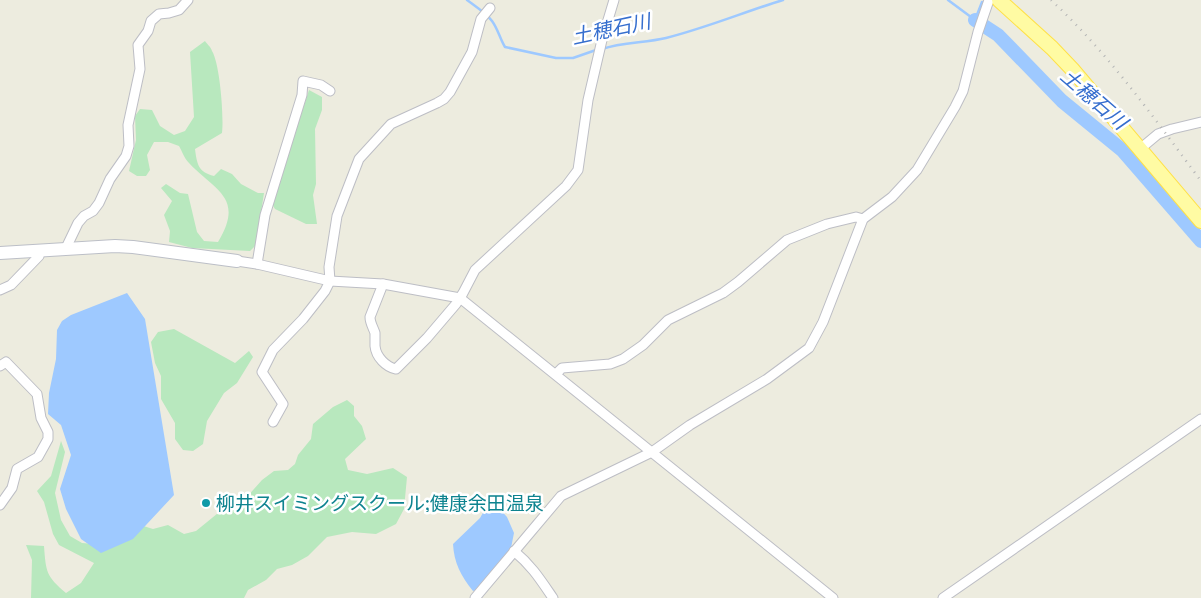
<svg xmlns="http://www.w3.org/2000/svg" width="1201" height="598" viewBox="0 0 1201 598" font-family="'Space Grotesk','Noto Sans JP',sans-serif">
<rect width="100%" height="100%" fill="#edecdf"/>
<!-- green -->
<g fill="#b8e8be">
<path d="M 205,41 C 207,44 211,47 212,51 C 220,64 224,117 222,133 L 195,149 C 197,164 198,172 214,176 L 221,169 L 232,174 L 241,184 L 258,193 L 264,193 L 256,245 L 250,251 L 192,248 L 169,242 L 170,231 L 164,215 L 172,201 L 161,188 L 166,184 L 180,193 L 188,194 L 197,232 L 204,241 L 218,242 C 245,197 215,191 189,163 C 184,158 182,151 179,146 L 168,142 L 154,142 L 147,155 L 150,170 L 146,176 L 137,176 L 129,171 L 136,140 L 135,116 L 140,109 L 152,110 L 160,126 L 174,135 L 185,131 L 194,117 L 190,52 Z"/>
<polygon points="309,90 322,97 322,110 315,129 316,184 313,195 317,224 306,224 275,209 272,204"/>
<polygon points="174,329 235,363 249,351 253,357 237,383 224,393 207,421 203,444 193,451 183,450 175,439 175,423 161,399 161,376 155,363 151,342 158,332"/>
<path d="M 347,400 L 354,406 L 354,416 L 362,426 L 366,439 L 345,459 L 348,470 L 367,474 L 393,468 L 407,477 L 404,509 L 396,524 L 376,534 L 352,532 L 327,537 L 308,556 L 292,565 L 277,569 L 266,580 L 248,590 L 244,598 L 31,598 L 32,560 L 26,545 L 44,546 C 46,572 46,576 66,593 L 81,583 L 94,563 L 59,545 L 53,534 L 44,502 L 37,491 L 51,476 L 61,441 L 65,452 L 55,493 L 61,520 L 70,536 L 82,543 L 106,545 L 137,524 L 153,529 L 168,525 L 184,534 L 196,531 L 223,509 L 235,510 L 262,480 L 274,471 L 288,470 L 295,464 L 298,455 L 311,439 L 313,424 L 333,407 Z"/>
</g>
<!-- water -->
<g fill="#9ec9ff">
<polygon points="127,293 145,319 174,495 133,539 101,553 81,539 66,509 60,489 71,455 61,425 48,414 49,393 56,359 57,330 62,321 71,315"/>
<path d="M 488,496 L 507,517 L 514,533 L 511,548 L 477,590 L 473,591 C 461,576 454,563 453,544 L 480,518 L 484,511 L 485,498 Z"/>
</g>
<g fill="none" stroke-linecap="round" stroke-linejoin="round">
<!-- stream -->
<g stroke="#9ec9ff" stroke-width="2.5">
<path d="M 467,0 C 475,6 486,13 492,21 C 498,29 500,39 505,47 L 556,58 L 573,58 L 596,50"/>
<polyline points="948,0 975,20 982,2"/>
<path d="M 602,49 C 622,42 645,43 666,38 C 706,28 744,12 783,0"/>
</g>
<!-- river -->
<polyline stroke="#9ec9ff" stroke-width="14" points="975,20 998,35 1062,101 1122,150 1201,241"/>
<defs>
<g id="street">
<polyline points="1140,149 1158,134 1172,129 1201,122"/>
<polyline points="66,248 78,223 84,216 93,211 99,203 110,179 126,156 129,146 128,125 140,69 138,45 148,31 151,21 159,14 169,13 179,10 188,0"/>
<polyline points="237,261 257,264 330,281 383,284 460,298 833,598"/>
<polyline points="257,264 265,215 302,95 303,81 321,85 330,91"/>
<path d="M 383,284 L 370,317 C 370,323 373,327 375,333 C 375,337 375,342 375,346 C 376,357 386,367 396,369 L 427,338 L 456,304 L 463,293 L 475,270 L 566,186 L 578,170 L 588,100 L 602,40 L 614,0"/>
<polyline points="0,290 11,285 39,256 41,250"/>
<polyline points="0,366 6,362 37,394 41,418 48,432 48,439 38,457 17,469 12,488 0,505"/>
<polyline points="556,374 562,368 610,364 623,359 643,345 668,320 723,293 738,282 787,240 827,224 856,217 863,219"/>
<polyline points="273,422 283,404 262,372 273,350 303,319 325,291 330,281 329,267 337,216 359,159 391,124 437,103 444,99 450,92 472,52 481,19 490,8"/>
<path d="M 514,551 C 532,566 540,579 553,598"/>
<polyline points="475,598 561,496 652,452 690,425 767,379 809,348 823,322 863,219 892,197 917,170 955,107 963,91 978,32 989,0"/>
<polyline points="943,598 1201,419"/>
</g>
<polyline id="secondary" points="0,253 115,246 133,247 237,261"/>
<polyline id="primary" points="999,0 1052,48 1072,69 1201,221"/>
</defs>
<!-- street casing -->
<use href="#street" stroke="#bdbec5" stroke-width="11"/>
<!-- secondary casing -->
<use href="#secondary" stroke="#bcbfc7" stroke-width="14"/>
<!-- primary casing -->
<use href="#primary" stroke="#ffe147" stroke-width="16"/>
<!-- street -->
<use href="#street" stroke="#fff" stroke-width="9"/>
<!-- secondary -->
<use href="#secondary" stroke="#fff" stroke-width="12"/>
<!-- primary -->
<use href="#primary" stroke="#fffba3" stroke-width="14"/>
<!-- rail -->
<path stroke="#b4b5b5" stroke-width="2.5" stroke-dasharray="1 6" stroke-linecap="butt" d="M 1051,0 C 1109,54 1154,118 1201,181"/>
</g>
<!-- markers -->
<circle fill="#0f9aa8" stroke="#fff" stroke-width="2" cx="206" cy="503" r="5"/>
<g text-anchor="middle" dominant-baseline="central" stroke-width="5" stroke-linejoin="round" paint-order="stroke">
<!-- culture labels -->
<g font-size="19" fill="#0d838f" stroke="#fff" text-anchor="start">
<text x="216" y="503">柳井スイミングスクール;健康余田温泉</text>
</g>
<!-- water labels -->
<g font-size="20" font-style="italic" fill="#356ece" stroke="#fff">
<text transform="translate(611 29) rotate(-12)">土穂石川</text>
<text transform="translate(1094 99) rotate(41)">土穂石川</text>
</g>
</g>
</svg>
